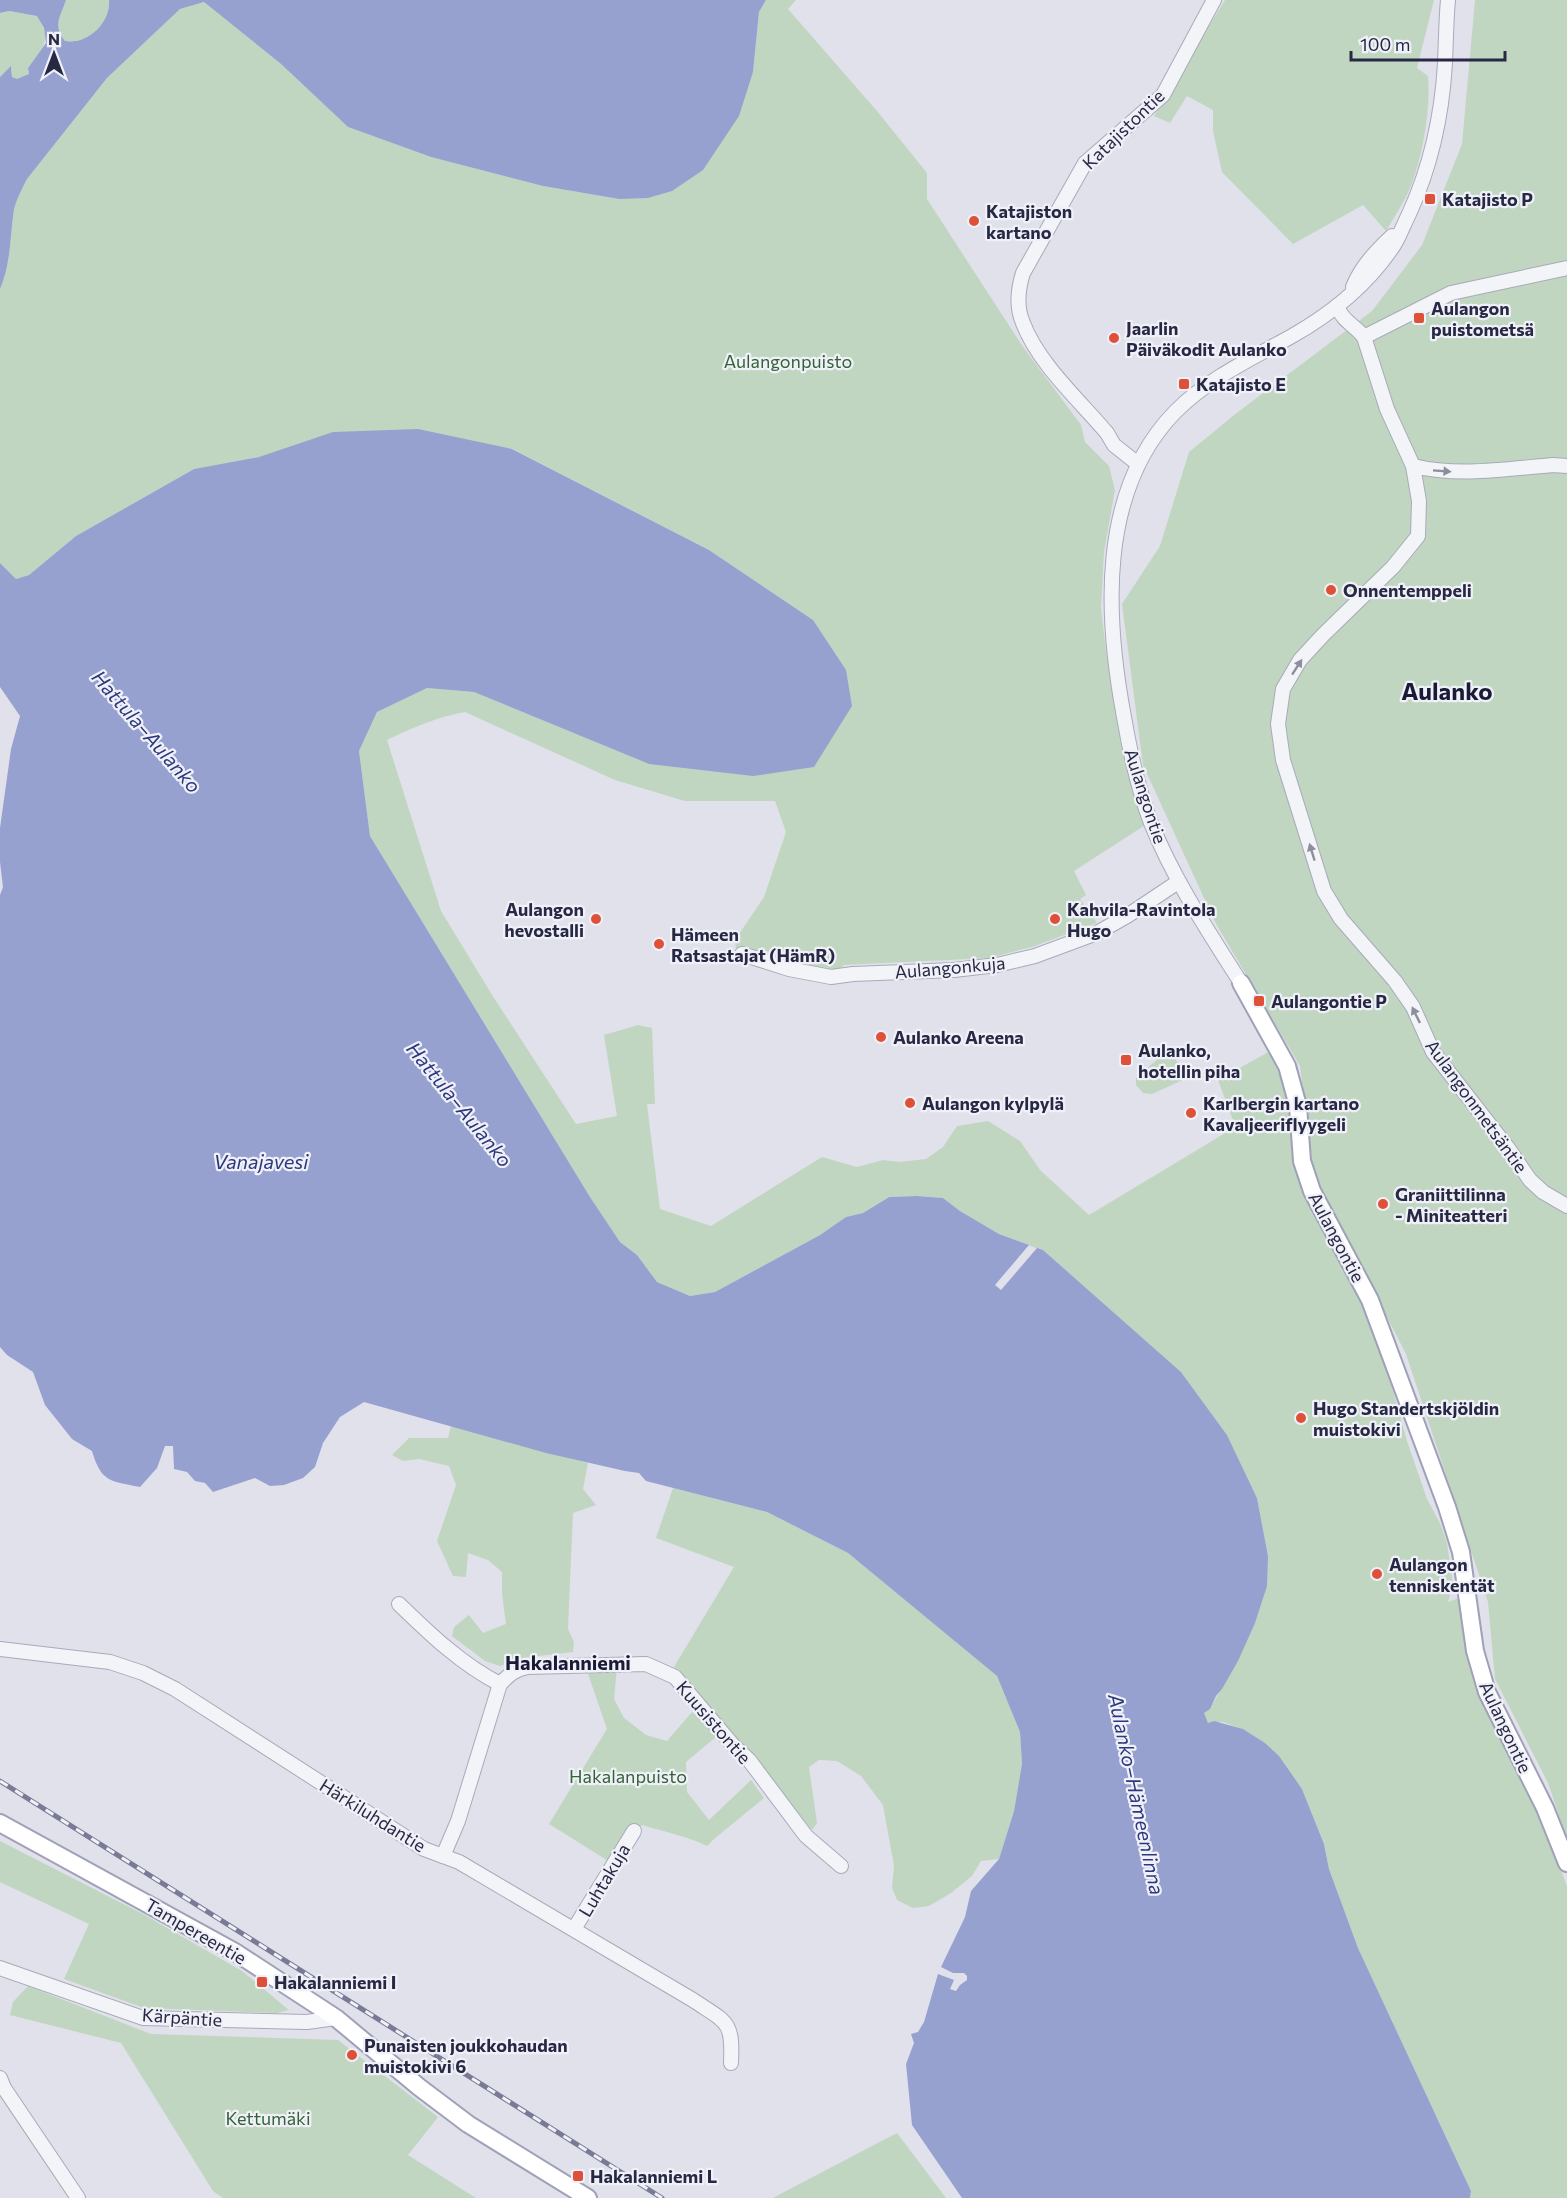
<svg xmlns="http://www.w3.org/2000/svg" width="1567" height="2198" viewBox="0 0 1567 2198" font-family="Commissioner,sans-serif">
<rect width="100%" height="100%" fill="#e0e1eb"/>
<!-- green -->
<g fill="#c0d6c1">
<path d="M 66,0 L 109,0 C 111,23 87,45 65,41 C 52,25 61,16 66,0 Z"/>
<path d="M 766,0 L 796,0 L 788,9 L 877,111 L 927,173 L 927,199 L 1021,344 L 1081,425 L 1085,442 L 1109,466 L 1115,490 L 1104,552 L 1101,608 L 1106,651 L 1127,768 L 1150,822 L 1074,871 L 1086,895 L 1080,899 L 1097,923 L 1032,947 L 989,958 L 844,965 L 836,972 L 736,949 L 735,940 L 764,897 L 786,832 L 775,801 L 685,801 L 615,780 L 465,712 C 436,717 412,728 387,740 L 441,911 L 494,998 L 576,1124 L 617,1116 L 604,1035 L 638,1025 L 652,1028 L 655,1104 L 647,1104 L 660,1209 L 711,1226 L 822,1157 L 857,1167 L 883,1160 L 899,1162 L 926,1159 L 943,1147 L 957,1126 L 988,1121 L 1020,1141 L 1040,1170 L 1089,1215 L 1222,1135 L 1234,1123 L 1218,1080 L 1274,1049 L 1289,1098 L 1294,1156 L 1304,1194 L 1343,1259 L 1377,1334 L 1407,1441 L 1427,1499 L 1440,1523 L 1447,1543 L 1453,1585 L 1448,1602 L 1459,1598 L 1567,1886 L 1567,2198 L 1470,2198 L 1471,2191 L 1358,1948 L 1329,1869 L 1324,1844 L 1302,1789 L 1265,1743 L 1242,1729 L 1223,1722 L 1208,1723 L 1203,1713 C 1213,1708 1215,1697 1222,1689 L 1268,1556 L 1257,1498 L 1227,1435 L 1181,1372 L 1043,1250 L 999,1234 L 960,1211 L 943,1198 L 917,1196 L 888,1197 L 863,1213 L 846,1217 L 820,1235 L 715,1292 L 690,1296 L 657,1282 L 637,1255 L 620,1242 L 590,1197 L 370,836 L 359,751 L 377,712 L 427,688 L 474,692 L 649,764 L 813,620 L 709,550 L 513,449 L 259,457 L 194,469 L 76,536 L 29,575 L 16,579 L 0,563 L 0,289 C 11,264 10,236 14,209 C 17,198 22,189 27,179 L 107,78 L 180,9 L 204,2 L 281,64 L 348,127 L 431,157 L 543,186 L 619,199 L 753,72 L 759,12 Z"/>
<path d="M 1225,0 L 1434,0 L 1417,68 L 1428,76 C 1431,110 1422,163 1407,195 C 1401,207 1393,219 1386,231 L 1363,205 L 1293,244 L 1222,172 L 1213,131 L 1213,110 L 1187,96 L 1170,123 L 1154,116 Z"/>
<polygon points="1475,0 1567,0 1567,1839 1548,1783 1495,1679 1488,1602 1406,1354 1314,1175 1300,1066 1215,922 1143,765 1122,604 1160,546 1189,452 1238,412 1372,311 1422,245 1462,144"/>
<path d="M 9,11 L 37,16 C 53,41 43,47 28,68 L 29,74 L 17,80 L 12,77 L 12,69 L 0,77 L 0,13 Z"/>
<polygon points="1169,1049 1187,1078 1152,1094 1143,1093 1136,1085 1136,1078"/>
<polygon points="451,1426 588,1463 583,1489 596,1505 573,1513 568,1629 574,1642 573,1652 521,1658 500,1666 485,1661 452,1636 454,1627 469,1615 483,1633 506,1624 502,1594 502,1572 488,1560 468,1553 466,1577 453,1576 437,1541 456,1485 449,1466 419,1459 403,1461 392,1455 409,1438 448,1438"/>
<polygon points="673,1488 767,1512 848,1553 997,1676 1020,1732 1022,1764 1014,1811 999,1859 981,1861 972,1876 951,1893 929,1906 913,1908 897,1900 892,1888 894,1866 883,1805 861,1776 837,1761 819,1760 809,1767 817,1823 812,1830 714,1711 674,1667 734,1567 656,1538"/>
<path d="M 617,1667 L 614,1699 L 624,1718 L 646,1735 L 667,1741 L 692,1712 L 712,1726 L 717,1736 L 686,1762 L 687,1792 L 709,1820 L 751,1780 L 764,1798 L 714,1839 L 707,1846 C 687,1836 664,1832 642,1825 L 610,1862 L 549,1824 L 607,1729 L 586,1668 Z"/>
<polygon points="0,1841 143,1914 242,1971 289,2010 277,2013 144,2008 64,1979 89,1924 0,1882"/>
<polygon points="28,1986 151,2034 338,2040 438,2117 408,2155 476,2198 223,2198 213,2191 121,2043 10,2015 13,2002"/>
<polygon points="897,2133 946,2198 773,2198 786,2191"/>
</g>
<!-- water -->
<g fill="#97a1cf">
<path d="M 0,0 L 66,0 C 61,16 52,25 65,41 C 87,45 111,23 109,0 L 766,0 L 759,12 L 753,72 L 739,116 L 703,170 L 672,191 L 648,198 L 619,199 L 543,186 L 431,157 L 348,127 L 281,64 L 204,2 L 180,9 L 107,78 L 27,179 C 22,189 17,198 14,209 C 10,236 11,264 0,289 L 0,77 L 11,66 L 12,77 L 17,79 L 29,74 L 28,68 L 46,43 L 44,28 L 37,16 L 9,11 L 0,13 Z"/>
<path d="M 418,429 L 512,449 L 709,550 L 813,620 L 846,670 L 852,706 L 814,767 L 753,776 L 649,764 L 474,692 L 427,688 L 377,712 L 359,751 L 370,836 L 590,1197 L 620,1242 L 637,1255 L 657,1282 L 690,1296 L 715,1292 L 820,1235 L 846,1217 L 863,1213 L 889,1197 L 917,1196 L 943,1198 L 960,1211 L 999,1234 L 1043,1250 L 1181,1372 L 1227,1435 L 1257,1498 L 1268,1556 L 1267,1586 L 1255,1623 L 1238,1661 L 1222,1689 L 1216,1696 L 1210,1709 L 1204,1713 L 1208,1723 L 1214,1721 L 1243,1729 L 1265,1743 L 1279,1756 L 1302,1789 L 1324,1844 L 1329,1869 L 1358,1948 L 1471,2191 L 1470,2198 L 962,2198 L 912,2125 L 906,2064 L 914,2043 L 911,2034 L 918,2032 L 924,2022 L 938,1974 L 954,1980 L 950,1989 L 956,1991 L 960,1985 L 967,1980 L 967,1976 L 964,1973 L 953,1973 L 941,1967 L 965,1917 L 971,1891 L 999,1859 L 1014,1811 L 1022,1764 L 1020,1732 L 997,1676 L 848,1553 L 767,1512 L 646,1481 L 639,1473 L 625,1471 L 546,1453 L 364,1402 L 340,1417 L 323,1443 L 315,1467 L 303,1478 L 284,1485 L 270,1486 L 255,1478 L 213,1492 L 205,1483 L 195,1481 L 187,1472 L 174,1469 L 173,1446 L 165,1446 L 157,1468 L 140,1487 C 110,1481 101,1482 92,1451 L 72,1439 L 45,1405 L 33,1372 L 7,1355 L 0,1347 L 0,895 L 3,887 L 0,862 L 0,828 L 11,749 L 20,716 L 0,687 L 0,563 L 16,579 L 29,575 L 76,536 L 194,469 L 259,457 L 333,432 Z"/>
</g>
<!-- pier -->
<polygon fill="#e0e1eb" points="1029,1245 1037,1248 1001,1290 995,1285"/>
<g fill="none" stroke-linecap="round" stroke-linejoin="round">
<defs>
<g id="minor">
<path d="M 1353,287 C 1361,267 1376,251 1392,236"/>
<path d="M 1337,306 C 1343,322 1355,325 1364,337 L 1387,409 L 1413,466"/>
<polyline points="1364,337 1451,293 1567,268"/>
<path d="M 1138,464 L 1114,445 L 1107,433 C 1079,400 1038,363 1023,323 C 1016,307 1018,289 1023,273 L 1085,163 L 1163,95 L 1214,0"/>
<path d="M 1567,466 L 1553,465 C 1506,469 1459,477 1413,466 L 1419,501 L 1418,536 L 1393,567 L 1323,635 L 1300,660 L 1283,689 L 1278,724 L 1283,760 L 1324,891 L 1341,919 L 1395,981 L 1413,1007 L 1433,1052 L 1508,1148 L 1530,1180 L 1543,1192 L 1567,1206"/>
<polyline points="742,954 789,969 831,977 853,974 954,970 997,965 1035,956 1097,933 1127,916 1178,882"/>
<path d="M 1241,983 C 1208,931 1174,880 1151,823 C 1138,789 1130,752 1124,717 C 1105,616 1098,490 1176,411 C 1209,378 1251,359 1292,336 C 1331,314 1369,283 1394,245 C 1400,235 1404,224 1409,214 C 1431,166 1442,116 1445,63 C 1446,42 1446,21 1448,0"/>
<path d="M 399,1604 C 430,1634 462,1665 500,1684"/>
<path d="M 0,1649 L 110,1662 L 143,1673 L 175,1689 L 424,1849 L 459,1862 L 693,2000 C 727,2023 733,2020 731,2063"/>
<path d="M 443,1856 L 458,1821 L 500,1684 C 509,1675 515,1669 527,1667 L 646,1664 L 675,1677 L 732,1744 L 749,1760 L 806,1836 L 841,1866"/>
<polyline points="574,1929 634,1831"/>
<polyline points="0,1968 143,2018 307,2022 336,2018"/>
<polyline points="0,2078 4,2088 78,2198"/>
</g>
<g id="major">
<polyline points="1241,983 1287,1066 1298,1106 1302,1161 1312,1191 1370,1300 1447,1507 1461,1552 1475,1651 1487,1692 1545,1808 1567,1863"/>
<polyline points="0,1823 235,1952 336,2018 419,2087 468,2124 588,2198"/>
</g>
</defs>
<!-- minor casing -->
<use href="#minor" stroke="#a8aab9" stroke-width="16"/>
<!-- major casing -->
<use href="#major" stroke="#9ea1b8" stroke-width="20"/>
<!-- minor -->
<use href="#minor" stroke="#f3f4f8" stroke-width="14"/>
<!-- major -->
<use href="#major" stroke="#fff" stroke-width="16"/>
<defs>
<polyline id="rail" points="0,1781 662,2198"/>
</defs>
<!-- rail casing -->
<use href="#rail" stroke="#787a96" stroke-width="5"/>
<!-- rail -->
<use href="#rail" stroke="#f0f1f8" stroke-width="3" stroke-dasharray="9" stroke-linecap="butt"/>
</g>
<!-- one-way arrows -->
<defs><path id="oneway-solid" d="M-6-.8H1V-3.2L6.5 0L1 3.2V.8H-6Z" transform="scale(1.5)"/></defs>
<g fill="#8d8e9e">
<use href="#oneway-solid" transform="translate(1442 471) rotate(4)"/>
<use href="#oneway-solid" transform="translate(1297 667) rotate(-57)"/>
<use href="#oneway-solid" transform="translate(1312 852) rotate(-107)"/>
<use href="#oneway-solid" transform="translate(1416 1015) rotate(-116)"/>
</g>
<!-- markers -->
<g fill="#de5037" stroke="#f0f1f8" stroke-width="2">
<rect x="1424" y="193" width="12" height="12" rx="3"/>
<circle cx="974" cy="221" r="6"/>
<rect x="1413" y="312" width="12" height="12" rx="3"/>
<circle cx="1114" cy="338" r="6"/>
<rect x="1178" y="378" width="12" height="12" rx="3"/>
<circle cx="1331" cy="590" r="6"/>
<circle cx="596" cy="919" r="6"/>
<circle cx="1055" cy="919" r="6"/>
<circle cx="659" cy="944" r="6"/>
<rect x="1253" y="995" width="12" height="12" rx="3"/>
<circle cx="881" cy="1037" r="6"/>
<rect x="1120" y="1054" width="12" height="12" rx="3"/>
<circle cx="910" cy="1103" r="6"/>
<circle cx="1191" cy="1113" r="6"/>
<circle cx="1383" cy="1204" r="6"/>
<circle cx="1301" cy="1418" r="6"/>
<circle cx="1377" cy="1574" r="6"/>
<rect x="256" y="1976" width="12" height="12" rx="3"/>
<circle cx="352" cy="2055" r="6"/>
<rect x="572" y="2170" width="12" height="12" rx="3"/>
</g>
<g text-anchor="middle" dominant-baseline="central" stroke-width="4.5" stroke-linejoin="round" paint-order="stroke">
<!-- street labels -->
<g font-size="18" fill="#272844" stroke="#f0f1f8">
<text transform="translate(1123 129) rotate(-44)">Katajistontie</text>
<text transform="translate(1146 796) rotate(72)">Aulangontie</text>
<text transform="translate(950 967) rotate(-5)">Aulangonkuja</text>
<text transform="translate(1477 1106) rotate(54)">Aulangonmetsäntie</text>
<text transform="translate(1337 1237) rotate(62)">Aulangontie</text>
<text transform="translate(714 1722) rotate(49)">Kuusistontie</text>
<text transform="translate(1506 1727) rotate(65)">Aulangontie</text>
<text transform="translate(373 1815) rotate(32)">Härkiluhdantie</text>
<text transform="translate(604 1880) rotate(-59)">Luhtakuja</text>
<text transform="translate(196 1931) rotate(30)">Tampereentie</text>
<text transform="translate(182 2017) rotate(4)">Kärpäntie</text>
</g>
<!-- poi labels -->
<g font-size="18" font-weight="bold" fill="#272844" stroke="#f0f1f8" text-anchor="start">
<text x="1442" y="199">Katajisto P</text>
<text x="986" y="211">Katajiston<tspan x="986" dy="21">kartano</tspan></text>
<text x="1431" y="308">Aulangon<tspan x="1431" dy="21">puistometsä</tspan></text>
<text x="1126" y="328">Jaarlin<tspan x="1126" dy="21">Päiväkodit Aulanko</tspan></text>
<text x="1196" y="384">Katajisto E</text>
<text x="1343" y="590">Onnentemppeli</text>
<text x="584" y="909" text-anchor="end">Aulangon<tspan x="584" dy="21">hevostalli</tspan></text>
<text x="1067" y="909">Kahvila-Ravintola<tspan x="1067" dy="21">Hugo</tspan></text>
<text x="671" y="934">Hämeen<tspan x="671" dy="21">Ratsastajat (HämR)</tspan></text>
<text x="1271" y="1001">Aulangontie P</text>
<text x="893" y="1037">Aulanko Areena</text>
<text x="1138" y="1050">Aulanko,<tspan x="1138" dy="21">hotellin piha</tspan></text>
<text x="922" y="1103">Aulangon kylpylä</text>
<text x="1203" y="1103">Karlbergin kartano<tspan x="1203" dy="21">Kavaljeeriflyygeli</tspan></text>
<text x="1395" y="1194">Graniittilinna<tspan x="1395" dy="21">- Miniteatteri</tspan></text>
<text x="1313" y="1408">Hugo Standertskjöldin<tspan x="1313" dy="21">muistokivi</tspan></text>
<text x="1389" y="1564">Aulangon<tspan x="1389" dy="21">tenniskentät</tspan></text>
<text x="274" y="1982">Hakalanniemi I</text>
<text x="364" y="2045">Punaisten joukkohaudan<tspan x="364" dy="21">muistokivi 6</tspan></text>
<text x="590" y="2176">Hakalanniemi L</text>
</g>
<!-- park labels -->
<g font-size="18" fill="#326237" stroke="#f0f1f8">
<text x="788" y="361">Aulangonpuisto</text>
<text x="628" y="1776">Hakalanpuisto</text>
<text x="268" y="2118">Kettumäki</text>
</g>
<!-- water labels -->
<g font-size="20" font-style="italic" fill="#2c387d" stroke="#f0f1f8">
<text transform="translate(147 731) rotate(49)">Hattula–Aulanko</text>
<text transform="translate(460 1104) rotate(51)">Hattula–Aulanko</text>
<text x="261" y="1161">Vanajavesi</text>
<text transform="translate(1137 1794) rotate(78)">Aulanko–Hämeenlinna</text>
</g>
<!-- neighbourhood labels -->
<g font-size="20" font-weight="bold" fill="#191a35" stroke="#f0f1f8">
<text x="568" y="1662">Hakalanniemi</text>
</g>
<!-- district labels -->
<g font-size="24" font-weight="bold" fill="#191a35" stroke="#f0f1f8">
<text x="1447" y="690">Aulanko</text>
</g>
</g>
<!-- north arrow -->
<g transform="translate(54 54)" stroke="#f0f1f8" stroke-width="4.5" paint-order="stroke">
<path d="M0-4.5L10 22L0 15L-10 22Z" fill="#272844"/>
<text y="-9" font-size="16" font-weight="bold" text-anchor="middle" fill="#272844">N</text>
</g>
<!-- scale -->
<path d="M1351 51v9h154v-9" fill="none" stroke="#272844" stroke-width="3"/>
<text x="1360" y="51" font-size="18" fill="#272844" stroke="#f0f1f8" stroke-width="4.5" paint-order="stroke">100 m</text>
</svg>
